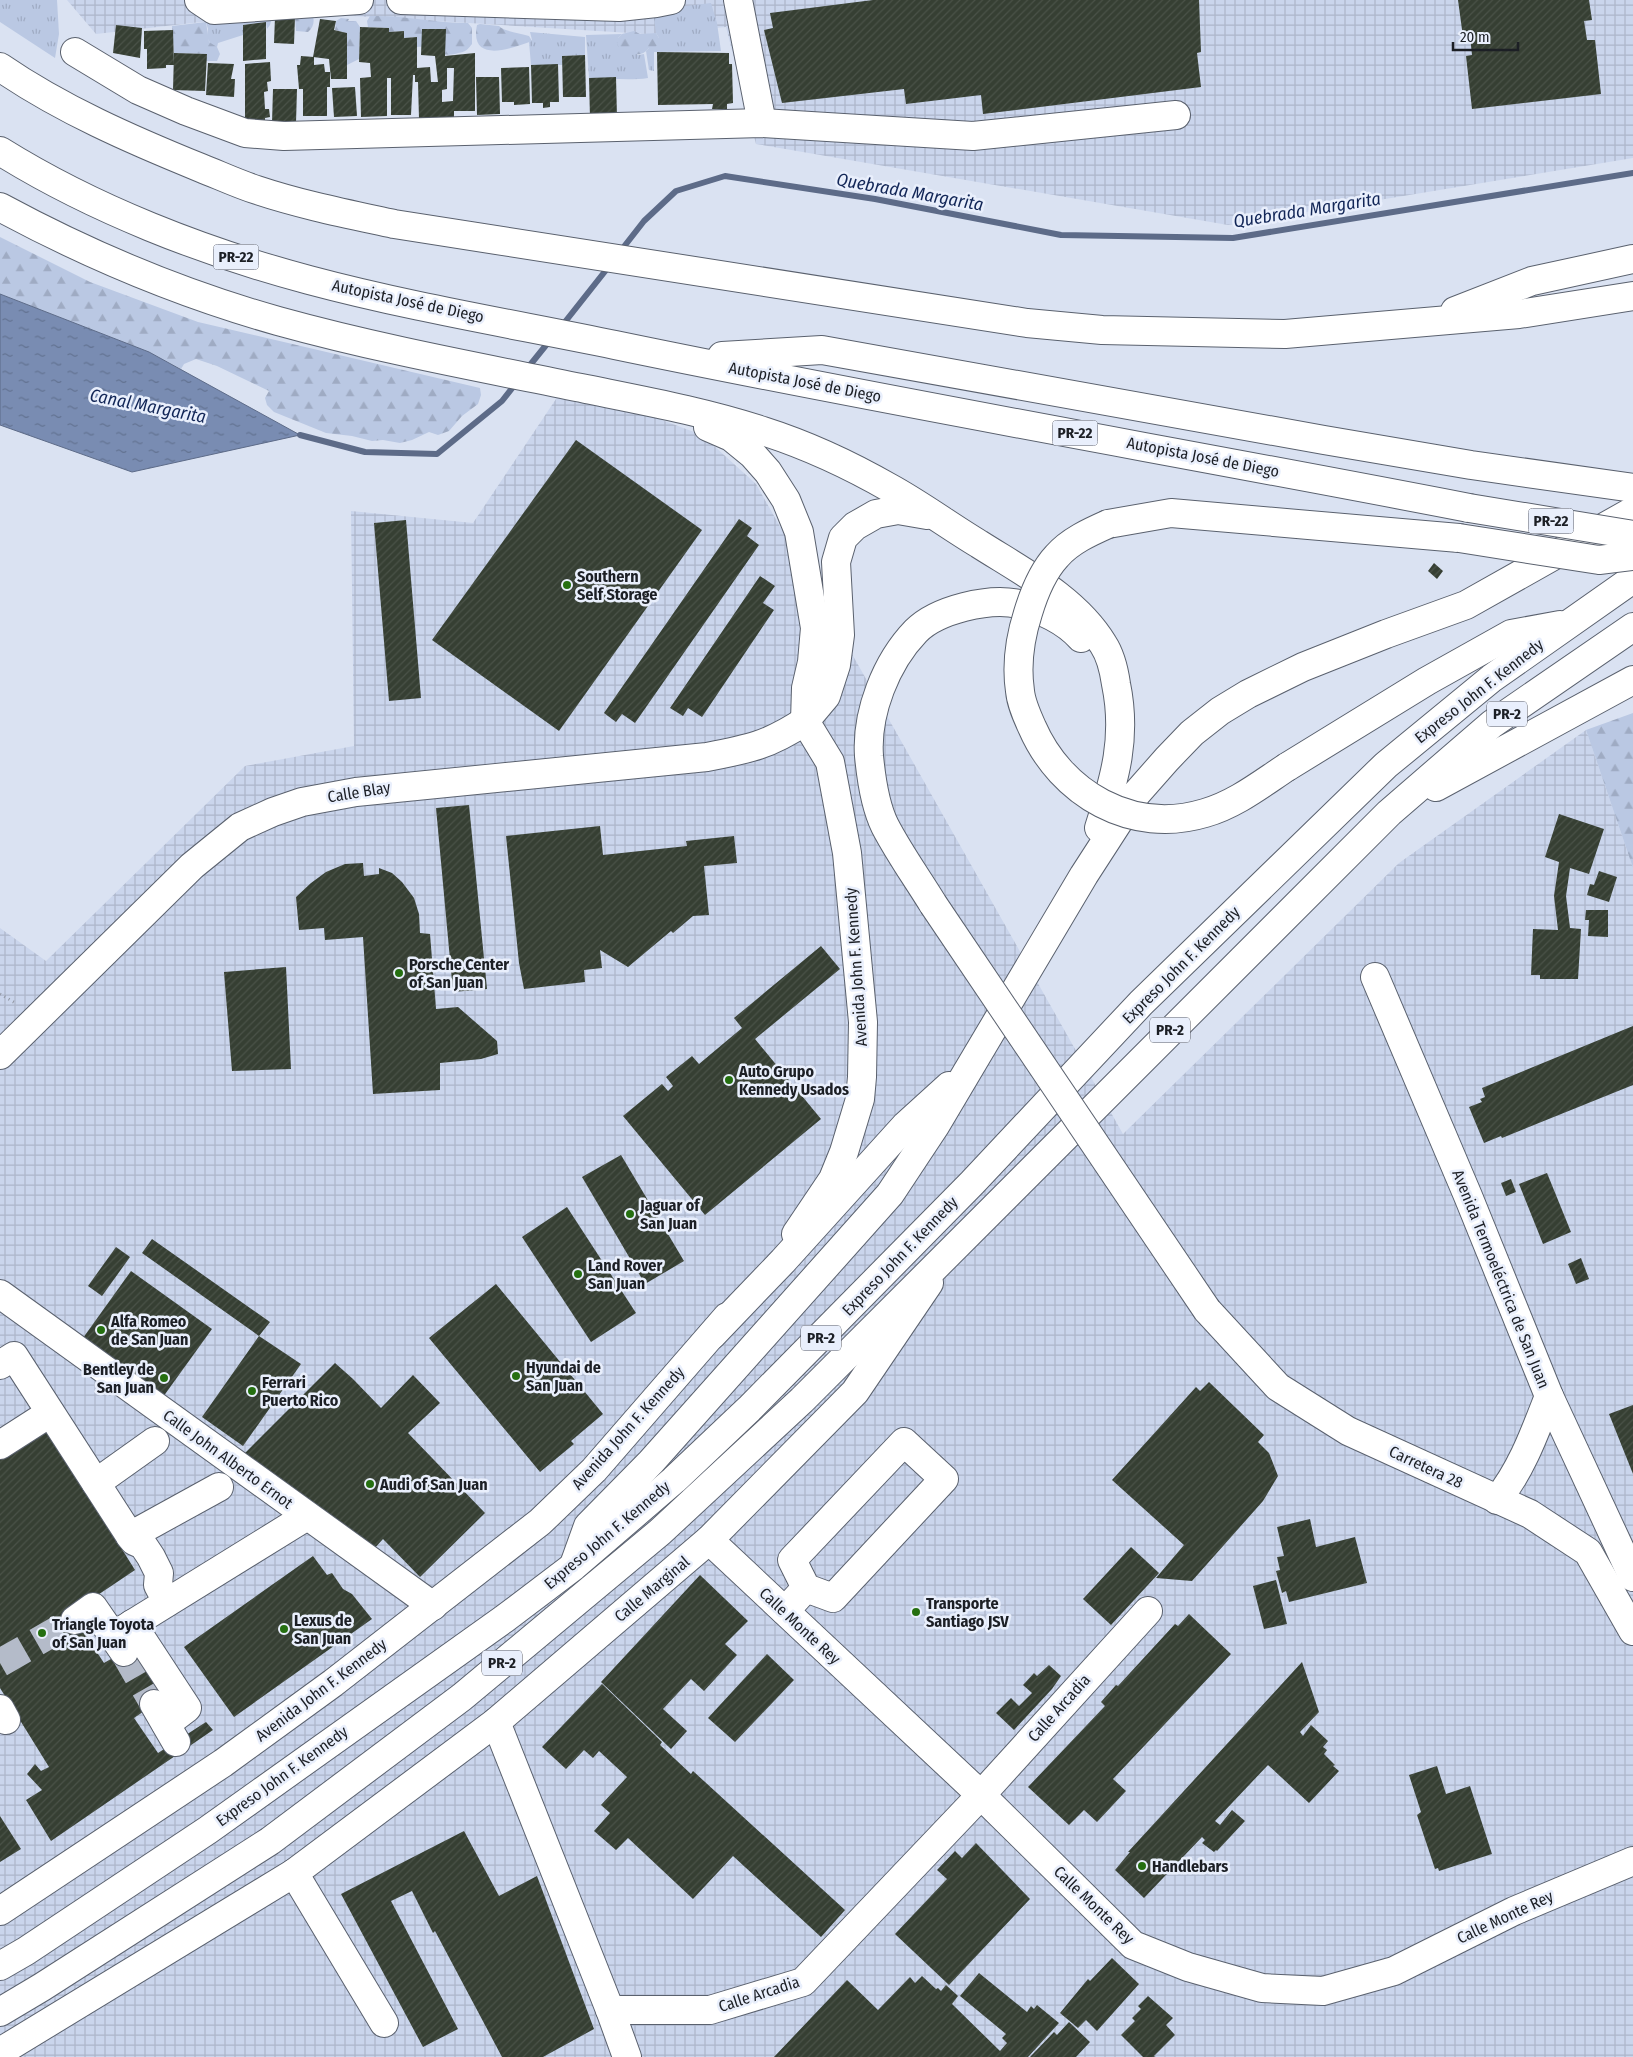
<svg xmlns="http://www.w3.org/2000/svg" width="1633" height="2057" viewBox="0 0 1633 2057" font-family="'Fira Sans Condensed',sans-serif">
<defs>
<pattern id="industrial-grid" width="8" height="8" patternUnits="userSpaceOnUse" patternTransform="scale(1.25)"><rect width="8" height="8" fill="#cad5ec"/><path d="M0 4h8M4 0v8" fill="none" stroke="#adb6ca"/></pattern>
<pattern id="grass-tufts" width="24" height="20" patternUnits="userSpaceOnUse" patternTransform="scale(1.25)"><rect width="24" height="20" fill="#bac8e3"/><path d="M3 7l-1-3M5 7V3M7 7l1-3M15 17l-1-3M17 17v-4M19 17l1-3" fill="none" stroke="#9fabc3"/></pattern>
<pattern id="forest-firs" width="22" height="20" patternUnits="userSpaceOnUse" patternTransform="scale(1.25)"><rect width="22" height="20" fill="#bac8e3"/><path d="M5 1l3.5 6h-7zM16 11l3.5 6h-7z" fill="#9fabc3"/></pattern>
<pattern id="water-ripples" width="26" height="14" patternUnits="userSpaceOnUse" patternTransform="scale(1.25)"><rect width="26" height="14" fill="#798cb2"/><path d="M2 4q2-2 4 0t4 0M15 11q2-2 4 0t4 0" fill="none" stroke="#627291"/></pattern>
<pattern id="building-hatch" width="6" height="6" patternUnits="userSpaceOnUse" patternTransform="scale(1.25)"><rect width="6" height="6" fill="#363f33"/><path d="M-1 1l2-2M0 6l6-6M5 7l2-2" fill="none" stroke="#4a5248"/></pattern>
</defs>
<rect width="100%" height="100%" fill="#dae2f2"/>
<!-- industrial -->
<g fill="url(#industrial-grid)">
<polygon points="67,0 1633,0 1633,158 1228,225 756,144 726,27 647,34 288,12 96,34"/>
<polygon points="566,384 702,435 756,484 1123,1134 1399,863 1586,730 1633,868 1633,2057 0,2057 0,928 46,961 245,766 354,746 351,511 473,523"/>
</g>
<!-- grass -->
<g fill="url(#grass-tufts)">
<polygon points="0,0 57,0 59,34 55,58 0,22"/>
<polygon points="711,3 717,23 721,51 654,52 654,71 649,70 646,51 659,38 656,33 653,10"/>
<polygon points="244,18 243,35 218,43 217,47 211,45 207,37 208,29 206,22"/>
<polygon points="530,32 585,37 585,55 562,56 562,65 531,65 529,42 532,40"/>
<path d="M 622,34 L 618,38 L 638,55 L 644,54 L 648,78 C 628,81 609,78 589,78 L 586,35 Z"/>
</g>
<!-- forest -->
<g fill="url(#forest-firs)">
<path d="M 312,14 C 315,20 314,27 308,32 L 296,31 L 295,18 L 271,21 L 270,25 L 267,29 L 266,22 L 243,25 L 245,21 Z"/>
<path d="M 370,16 C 403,15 435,23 468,23 L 472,28 L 472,44 C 465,53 465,51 455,54 C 439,58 432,45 417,47 L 417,37 L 404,38 L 403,31 L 389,32 L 388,28 L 368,27 L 367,21 Z"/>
<polygon points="341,18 349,19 348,21 356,21 360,27 359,59 347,65 347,33 335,30 336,21"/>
<polygon points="206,22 209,42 217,47 220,54 217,61 206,61 206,54 174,53 172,26"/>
<path d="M 480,24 L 499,26 C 505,32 520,33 529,36 L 532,41 C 511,49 469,64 477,25 Z"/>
<path d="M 634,31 L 640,34 L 656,33 L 659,38 L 659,44 L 653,49 L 649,48 C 640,59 631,53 620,49 L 617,44 L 618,38 L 622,34 Z"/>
<polygon points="0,237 90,282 198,322 480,388 481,395 478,404 462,416 449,431 438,435 429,432 412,440 400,443 383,440 372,441 352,436 326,433 274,412 267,405 265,398 269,391 217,366 196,359 184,364 181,369 149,352 0,294"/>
<polygon points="1633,713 1633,868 1586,730"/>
</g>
<!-- water -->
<polygon fill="url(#water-ripples)" stroke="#5d6b88" points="0,294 149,352 300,435 132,472 0,425"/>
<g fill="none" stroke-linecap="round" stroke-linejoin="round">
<!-- stream -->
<g stroke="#5d6b88" stroke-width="6">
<polyline points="619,253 644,221 676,191 725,176 875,199 1061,235 1233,238 1633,173"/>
<polyline points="561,327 610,265"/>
<polyline points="526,370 551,339"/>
<polyline points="300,435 365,452 437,454 502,401 517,382"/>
</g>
</g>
<!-- building -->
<g fill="url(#building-hatch)" fill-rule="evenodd">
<polygon points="873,0 1199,0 1201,52 1197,53 1201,87 983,114 981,95 906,104 904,89 782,103 764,30 773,28 770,13"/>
<polygon points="1458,0 1589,0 1592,20 1584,21 1587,40 1595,40 1601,94 1472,109 1466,56 1472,55 1470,36 1463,37"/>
<polygon points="275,17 295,17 294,44 274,43"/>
<polygon points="320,19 336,21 334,30 347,33 347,79 331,79 329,59 313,57"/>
<polygon points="266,22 266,59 243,61 243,25"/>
<polygon points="116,25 142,28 140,58 113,53"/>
<path d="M 360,27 L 389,28 L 389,32 L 404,31 L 404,38 L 417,37 L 417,68 L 430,67 L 431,82 L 438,82 L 435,56 L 421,55 L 422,29 L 446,29 L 445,56 L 475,53 L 475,111 L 454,111 L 454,118 L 419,119 L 418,82 L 415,82 L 415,75 L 413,75 L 411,115 L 391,115 L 391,78 L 387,78 L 387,116 L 361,117 L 360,78 L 371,77 L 370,63 L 359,62 ZM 447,68 L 454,68 L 453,101 L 442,102 L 442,90 L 447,89 Z"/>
<polygon points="173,30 174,65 166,65 166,68 147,69 147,49 144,49 144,31"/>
<polygon points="657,52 729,53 729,64 732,64 733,103 727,104 727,109 712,109 713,104 658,105"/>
<polygon points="174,53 207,54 205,91 173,90"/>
<polygon points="585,55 586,97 563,97 562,56"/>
<polygon points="301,56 314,57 314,65 324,64 325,72 330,72 330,87 327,87 327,116 303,116 303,89 299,89 297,65 300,65"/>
<polygon points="270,62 271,81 267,82 268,91 264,92 265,109 269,109 270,117 265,118 265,120 245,121 245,64"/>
<polygon points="208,63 234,64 231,79 235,79 234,97 206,95"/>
<polygon points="558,64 559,102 550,102 550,107 543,108 543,103 532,103 531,65"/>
<polygon points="529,67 530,104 514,105 514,102 502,102 501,68"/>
<polygon points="476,77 499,77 500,114 477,115"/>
<polygon points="616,77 617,117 590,118 589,78"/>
<polygon points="355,87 357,116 334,117 332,88"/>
<polygon points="273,89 297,89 296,123 272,123"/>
<polygon points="576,440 702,530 559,731 432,640"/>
<polygon points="739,519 752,528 747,536 759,545 635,723 622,714 616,722 604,713"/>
<polygon points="406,520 421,698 389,701 374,523"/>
<polygon points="1434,563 1443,571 1437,579 1428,571"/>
<polygon points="760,576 775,586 763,603 774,610 702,717 688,708 683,716 670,708"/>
<polygon points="469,805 487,989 453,992 436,808"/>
<polygon points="1559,814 1604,829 1589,874 1570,868 1566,896 1570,928 1581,929 1578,979 1540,979 1540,975 1531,975 1533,929 1558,930 1554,896 1559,862 1545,857"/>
<polygon points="600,826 603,855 687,846 686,841 734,836 737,863 704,866 709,915 693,916 673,933 671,931 628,967 600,950 602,968 584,970 585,982 524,989 519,963 506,836"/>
<polygon points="363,863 364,876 379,874 379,868 392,873 402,882 414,898 419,914 420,933 430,934 436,1009 458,1007 497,1041 498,1054 481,1059 440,1063 440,1090 373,1094 363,937 325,940 324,928 299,930 296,897 311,883 326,872 345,864"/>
<polygon points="1599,871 1617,877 1609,902 1587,895 1590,884 1594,885"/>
<polygon points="1586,910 1608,910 1608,937 1588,936 1589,920 1585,920"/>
<polygon points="821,946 840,969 755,1039 821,1119 705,1215 623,1116 662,1084 668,1091 673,1086 666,1077 692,1056 699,1064 742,1028 734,1018"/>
<polygon points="286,967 291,1069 232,1071 224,972"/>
<polygon points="1633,1026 1633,1085 1502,1138 1501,1136 1484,1143 1469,1107 1482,1102 1480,1099 1485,1097 1482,1088"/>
<polygon points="621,1155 684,1261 645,1284 582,1177"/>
<polygon points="1547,1173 1571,1232 1543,1244 1519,1184"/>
<polygon points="1511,1179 1516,1192 1506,1196 1501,1183"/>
<polygon points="567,1207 636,1313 591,1342 522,1237"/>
<polygon points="152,1239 270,1322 259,1336 301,1364 243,1446 202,1417 259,1336 142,1253"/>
<polygon points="116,1247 130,1257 102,1296 88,1286"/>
<polygon points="1581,1258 1589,1279 1576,1284 1568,1264"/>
<polygon points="131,1271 212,1329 163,1397 83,1338"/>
<polygon points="496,1284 603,1414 571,1441 574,1444 540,1472 429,1338"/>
<polygon points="335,1363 353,1379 381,1408 413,1375 440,1403 408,1433 485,1513 420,1577 383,1539 373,1550 242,1456"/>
<polygon points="1209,1382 1264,1435 1258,1442 1269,1453 1278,1476 1263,1501 1192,1581 1156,1578 1184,1545 1112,1480 1196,1387 1200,1391"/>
<polygon points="1633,1405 1633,1474 1609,1414"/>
<polygon points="46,1428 135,1570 71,1613 104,1663 135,1645 169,1694 134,1718 158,1753 206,1722 213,1730 51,1841 26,1800 42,1790 27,1774 35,1764 41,1771 49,1767 0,1688 0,1457"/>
<polygon points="1310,1519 1316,1547 1355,1537 1367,1583 1289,1602 1286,1591 1282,1593 1276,1571 1280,1570 1277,1557 1284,1556 1277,1527"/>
<polygon points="1131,1547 1159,1573 1111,1625 1083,1599"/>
<polygon points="313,1556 327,1575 332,1573 343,1589 352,1594 372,1619 234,1717 184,1647"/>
<polygon points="700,1575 748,1621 725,1644 737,1655 704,1691 691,1679 663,1709 687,1731 671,1749 601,1682"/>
<polygon points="1276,1580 1287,1624 1264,1629 1253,1586"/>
<polygon points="1189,1614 1231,1654 1113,1779 1126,1791 1097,1822 1084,1810 1069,1825 1028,1787 1105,1706 1101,1702 1116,1685 1118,1686 1175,1624 1178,1626"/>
<polygon points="767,1654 794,1680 735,1742 708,1718"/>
<polygon points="1302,1662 1319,1712 1300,1732 1303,1736 1311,1725 1328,1741 1323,1747 1327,1750 1324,1754 1335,1765 1333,1766 1339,1771 1309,1803 1268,1765 1215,1821 1220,1825 1232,1810 1245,1821 1217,1851 1216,1850 1214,1852 1202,1843 1205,1840 1202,1837 1144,1898 1115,1870 1130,1852 1128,1852"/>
<polygon points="1049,1665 1061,1676 1052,1689 1014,1730 996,1713 1011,1698 1019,1706 1032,1693 1023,1685 1034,1673 1037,1676"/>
<polygon points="602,1684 662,1742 660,1745 691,1774 693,1771 845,1910 821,1937 733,1856 693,1899 628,1838 616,1850 594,1831 610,1813 601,1805 627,1777 599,1751 593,1758 584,1750 566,1769 542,1747"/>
<polygon points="1437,1766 1446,1794 1470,1786 1492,1854 1439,1871 1438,1868 1435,1869 1417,1815 1421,1812 1409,1775"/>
<polygon points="0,1816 21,1849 0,1862"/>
<polygon points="464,1831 499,1896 537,1876 594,2029 543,2057 502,2057 435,1931 433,1933 412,1891 391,1901 458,2029 423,2047 341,1894"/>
<polygon points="976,1843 1030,1899 949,1985 895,1934 947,1879 937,1870 955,1851 962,1858"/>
<polygon points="1112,1958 1139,1984 1097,2031 1086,2020 1078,2028 1060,2013 1088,1979 1090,1981"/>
<polygon points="979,1973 1027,2012 1031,2006 1034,2009 1037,2005 1059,2023 1028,2057 774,2057 847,1980 878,2010 910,1977 915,1983 922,1976 936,1989 938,1988 941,1991 946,1985 958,1996 952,2004 1000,2051 1007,2043 1002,2038 1006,2034 960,1996"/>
<polygon points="1148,1996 1173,2018 1166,2025 1175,2035 1154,2056 1155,2057 1143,2057 1121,2035 1135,2021 1132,2018 1141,2009 1138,2006"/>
<polygon points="1069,2022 1090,2042 1076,2057 1030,2057 1054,2032 1057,2035"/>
</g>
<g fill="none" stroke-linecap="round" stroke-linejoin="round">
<!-- minor-tunnel -->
<g stroke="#b4bbc9" stroke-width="28" stroke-dasharray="28 14" stroke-linecap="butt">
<polyline points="124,1652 154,1704"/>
<polyline points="0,1663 75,1620"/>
</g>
<defs>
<g id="minor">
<polyline points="199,0 214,10 359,0"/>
<polyline points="401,0 619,7 656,3 671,0"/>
<polyline points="738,0 762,123"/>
<polyline points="75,52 138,90 186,111 245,133 284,136 762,123 973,136 1176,115"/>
<polyline points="1375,977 1468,1196 1549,1396 1633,1577"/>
<path d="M 0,1055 L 192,866 L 240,827 L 273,812 L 302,802 L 356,792 L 707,757 C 749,749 769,745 805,721 L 830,762 L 847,853 L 863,1022 L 862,1077 L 860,1099 L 844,1152 L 833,1179 L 796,1234"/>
<polyline points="0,1294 433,1606"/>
<polyline points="1207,1310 1278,1387 1348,1431 1530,1514 1588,1552 1633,1631"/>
<polyline points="0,1365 14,1356 130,1536 134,1541 143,1545 151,1557 159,1573 158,1585 167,1602"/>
<polyline points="0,1445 50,1413"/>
<polyline points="96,1483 155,1441"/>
<path d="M 1497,1500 C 1522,1469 1535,1432 1549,1396"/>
<polyline points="130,1536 219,1487"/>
<polyline points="709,1540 981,1795 1133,1945 1188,1967 1262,1988 1323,1991 1394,1971 1514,1911 1633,1861"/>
<polyline points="785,1611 806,1588 833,1598 944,1479 904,1442 792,1560 806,1588"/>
<polyline points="75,1620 93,1607 124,1652"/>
<polyline points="132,1624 187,1708 166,1724"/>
<polyline points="113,1636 307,1516"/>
<polyline points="154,1704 176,1742"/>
<polyline points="0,1709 6,1720"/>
<polyline points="496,1722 610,2010 627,2057"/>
<polyline points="0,1911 223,1763 333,1683 540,1522 594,1470 727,1317"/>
<polyline points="610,2010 710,2010 803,1982 981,1795 1148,1611"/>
<polyline points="384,2023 294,1873 496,1722 709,1540 855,1392 929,1283"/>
</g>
<g id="highway">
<path d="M 0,67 C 61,109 132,140 201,168 C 219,175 238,184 257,190 C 302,205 348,214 394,224 L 1027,323 L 1102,330 L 1285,334 L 1519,314 L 1633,296"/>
<path d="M 0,151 C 93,209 204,252 309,280 C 410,307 513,324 615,345 C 899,404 1185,453 1469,508"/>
<path d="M 0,207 C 87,254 182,294 278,321 C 379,349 483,368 586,389 C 645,401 705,412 763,431 C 807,445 850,465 890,488 C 921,505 949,526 979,544 C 1023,572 1076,599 1103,644 C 1111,656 1114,670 1116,684 C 1127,737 1115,778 1099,828"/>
<polyline points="1455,311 1532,281 1633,259"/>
<polyline points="722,356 822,350 1324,440 1471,465 1633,488"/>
<polyline points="708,427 731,437 753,455 768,472 786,500 799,532 815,628 812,662 806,688 805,721"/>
<polyline points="1108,524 1171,513 1459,538"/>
<polyline points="805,721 826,696 836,665 840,635 836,562 843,538 855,526 876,514 898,510 927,515"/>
<polyline points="1287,767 1427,681 1511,634 1560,625"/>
<polyline points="1436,787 1633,680"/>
<path d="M 933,904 C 917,878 899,853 885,826 C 876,808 871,777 869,756 C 866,713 886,662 916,631 C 937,610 989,597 1019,604 C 1041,609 1066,621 1081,638"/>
<polyline points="712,1335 783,1261 906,1125 949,1086"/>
<polyline points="574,1565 588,1526 651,1462 890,1194 935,1126 1084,875 1137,793 1167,759 1192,733 1220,711 1248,694 1303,667 1386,634 1466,605 1633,511"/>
<polyline points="0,1966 26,1951 208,1830 504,1619 574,1566 674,1480 749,1409 972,1183 1141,1003 1386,765 1492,678 1633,579"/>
<polyline points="0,2012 42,1987 270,1841 462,1697 660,1532 802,1400 1389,813 1492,724 1633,627"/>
<polyline points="0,2052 294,1873"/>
</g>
</defs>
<!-- minor casing -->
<use href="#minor" stroke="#5a616e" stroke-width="30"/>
<!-- highway casing -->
<use href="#highway" stroke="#5a616e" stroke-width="30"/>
<!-- path -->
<polyline stroke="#9197a3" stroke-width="3" stroke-dasharray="1 4" stroke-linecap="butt" points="0,994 17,1004"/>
<!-- minor -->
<use href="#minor" stroke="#fff" stroke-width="28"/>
<!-- highway -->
<use href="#highway" stroke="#fff" stroke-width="28"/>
<defs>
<g id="highway-bridge">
<polyline points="1469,508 1633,535"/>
<path d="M 1108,524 C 1090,532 1070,541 1057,556 C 1043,571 1034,593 1028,613 C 1020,638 1016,664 1020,691 C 1021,703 1027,716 1032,727 C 1061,794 1132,835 1205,813 C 1236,804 1261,784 1287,767"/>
<polyline points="1459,538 1599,560 1633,556"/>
<polyline points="933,904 1207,1310"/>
</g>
</defs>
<!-- highway-bridge casing -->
<use href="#highway-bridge" stroke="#5a616e" stroke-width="30" stroke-linecap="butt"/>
<!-- highway-bridge -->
<use href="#highway-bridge" stroke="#fff" stroke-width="28"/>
</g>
<!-- markers -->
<g fill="#256f10" stroke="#e9effc" stroke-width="2">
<circle cx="567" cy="585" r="5"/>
<circle cx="399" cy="973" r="5"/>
<circle cx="729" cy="1080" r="5"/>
<circle cx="630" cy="1214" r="5"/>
<circle cx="578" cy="1274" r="5"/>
<circle cx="101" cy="1330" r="5"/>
<circle cx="516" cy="1376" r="5"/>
<circle cx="164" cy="1378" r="5"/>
<circle cx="252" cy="1391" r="5"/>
<circle cx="370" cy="1484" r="5"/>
<circle cx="916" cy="1612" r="5"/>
<circle cx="284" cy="1629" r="5"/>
<circle cx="42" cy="1633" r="5"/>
<circle cx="1142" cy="1866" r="5"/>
</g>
<g text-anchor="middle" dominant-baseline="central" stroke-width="5" stroke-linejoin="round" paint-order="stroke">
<!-- shield labels -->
<g fill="#e9effc" stroke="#5a5d66" stroke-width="1">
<rect x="213.5" y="244.5" width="45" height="25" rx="4"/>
<rect x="1052.5" y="420.5" width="45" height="25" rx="4"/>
<rect x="1528.5" y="508.5" width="45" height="25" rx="4"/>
<rect x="1487" y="701.5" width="40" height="25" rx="4"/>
<rect x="1150" y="1017.5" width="40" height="25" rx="4"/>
<rect x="801" y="1325.5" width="40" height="25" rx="4"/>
<rect x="482" y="1650.5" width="40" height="25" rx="4"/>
</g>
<g font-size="15" font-weight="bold" fill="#1c1f25">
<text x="236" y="257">PR-22</text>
<text x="1075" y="433">PR-22</text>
<text x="1551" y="521">PR-22</text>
<text x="1507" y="714">PR-2</text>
<text x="1170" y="1030">PR-2</text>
<text x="821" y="1338">PR-2</text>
<text x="502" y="1663">PR-2</text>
</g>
<!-- street labels -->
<g font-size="16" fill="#1c1f25" stroke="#e9effc">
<text transform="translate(408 301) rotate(12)">Autopista José de Diego</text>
<text transform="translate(805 382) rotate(11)">Autopista José de Diego</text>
<text transform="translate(1203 457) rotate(11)">Autopista José de Diego</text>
<text transform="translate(1479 691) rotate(-38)">Expreso John F. Kennedy</text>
<text transform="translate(359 792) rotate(-9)">Calle Blay</text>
<text transform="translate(1181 965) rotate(-45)">Expreso John F. Kennedy</text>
<text transform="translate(856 967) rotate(-94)">Avenida John F. Kennedy</text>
<text transform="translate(900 1256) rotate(-46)">Expreso John F. Kennedy</text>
<text transform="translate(1501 1279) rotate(68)">Avenida Termoeléctrica de San Juan</text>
<text transform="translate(628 1428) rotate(-48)">Avenida John F. Kennedy</text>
<text transform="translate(228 1459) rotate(36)">Calle John Alberto Ernot</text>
<text transform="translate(1426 1467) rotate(25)">Carretera 28</text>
<text transform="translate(607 1535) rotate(-40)">Expreso John F. Kennedy</text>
<text transform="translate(652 1589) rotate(-40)">Calle Marginal</text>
<text transform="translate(800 1626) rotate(43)">Calle Monte Rey</text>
<text transform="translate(321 1690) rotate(-37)">Avenida John F. Kennedy</text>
<text transform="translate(1059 1708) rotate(-48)">Calle Arcadia</text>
<text transform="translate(282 1776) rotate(-36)">Expreso John F. Kennedy</text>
<text transform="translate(1094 1905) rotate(44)">Calle Monte Rey</text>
<text transform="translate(1505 1917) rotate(-25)">Calle Monte Rey</text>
<text transform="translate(759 1994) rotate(-18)">Calle Arcadia</text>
</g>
<!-- poi labels -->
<g font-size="16" font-weight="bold" fill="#1c1f25" stroke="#e9effc" text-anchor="start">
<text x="577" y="576">Southern<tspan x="577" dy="18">Self Storage</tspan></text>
<text x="409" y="964">Porsche Center<tspan x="409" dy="18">of San Juan</tspan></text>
<text x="739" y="1071">Auto Grupo<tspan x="739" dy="18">Kennedy Usados</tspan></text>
<text x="640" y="1205">Jaguar of<tspan x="640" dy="18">San Juan</tspan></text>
<text x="588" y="1265">Land Rover<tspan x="588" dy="18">San Juan</tspan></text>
<text x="111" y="1321">Alfa Romeo<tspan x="111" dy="18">de San Juan</tspan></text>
<text x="526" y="1367">Hyundai de<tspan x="526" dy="18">San Juan</tspan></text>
<text x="154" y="1369" text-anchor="end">Bentley de<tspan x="154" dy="18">San Juan</tspan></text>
<text x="262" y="1382">Ferrari<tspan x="262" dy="18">Puerto Rico</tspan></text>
<text x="380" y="1484">Audi of San Juan</text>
<text x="926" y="1603">Transporte<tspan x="926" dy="18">Santiago JSV</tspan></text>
<text x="294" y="1620">Lexus de<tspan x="294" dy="18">San Juan</tspan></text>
<text x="52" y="1624">Triangle Toyota<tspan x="52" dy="18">of San Juan</tspan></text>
<text x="1152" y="1866">Handlebars</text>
</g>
<!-- water labels -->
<g font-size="18" font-style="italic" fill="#122657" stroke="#e9effc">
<text transform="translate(910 192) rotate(10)">Quebrada Margarita</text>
<text transform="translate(1307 210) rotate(-9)">Quebrada Margarita</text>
<text transform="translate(148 406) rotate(11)">Canal Margarita</text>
</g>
</g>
<!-- scale -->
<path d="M1453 42v8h65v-8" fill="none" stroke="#1c1f25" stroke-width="2.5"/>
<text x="1460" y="42" font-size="15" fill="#1c1f25" stroke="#e9effc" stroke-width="4" paint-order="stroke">20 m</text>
</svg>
